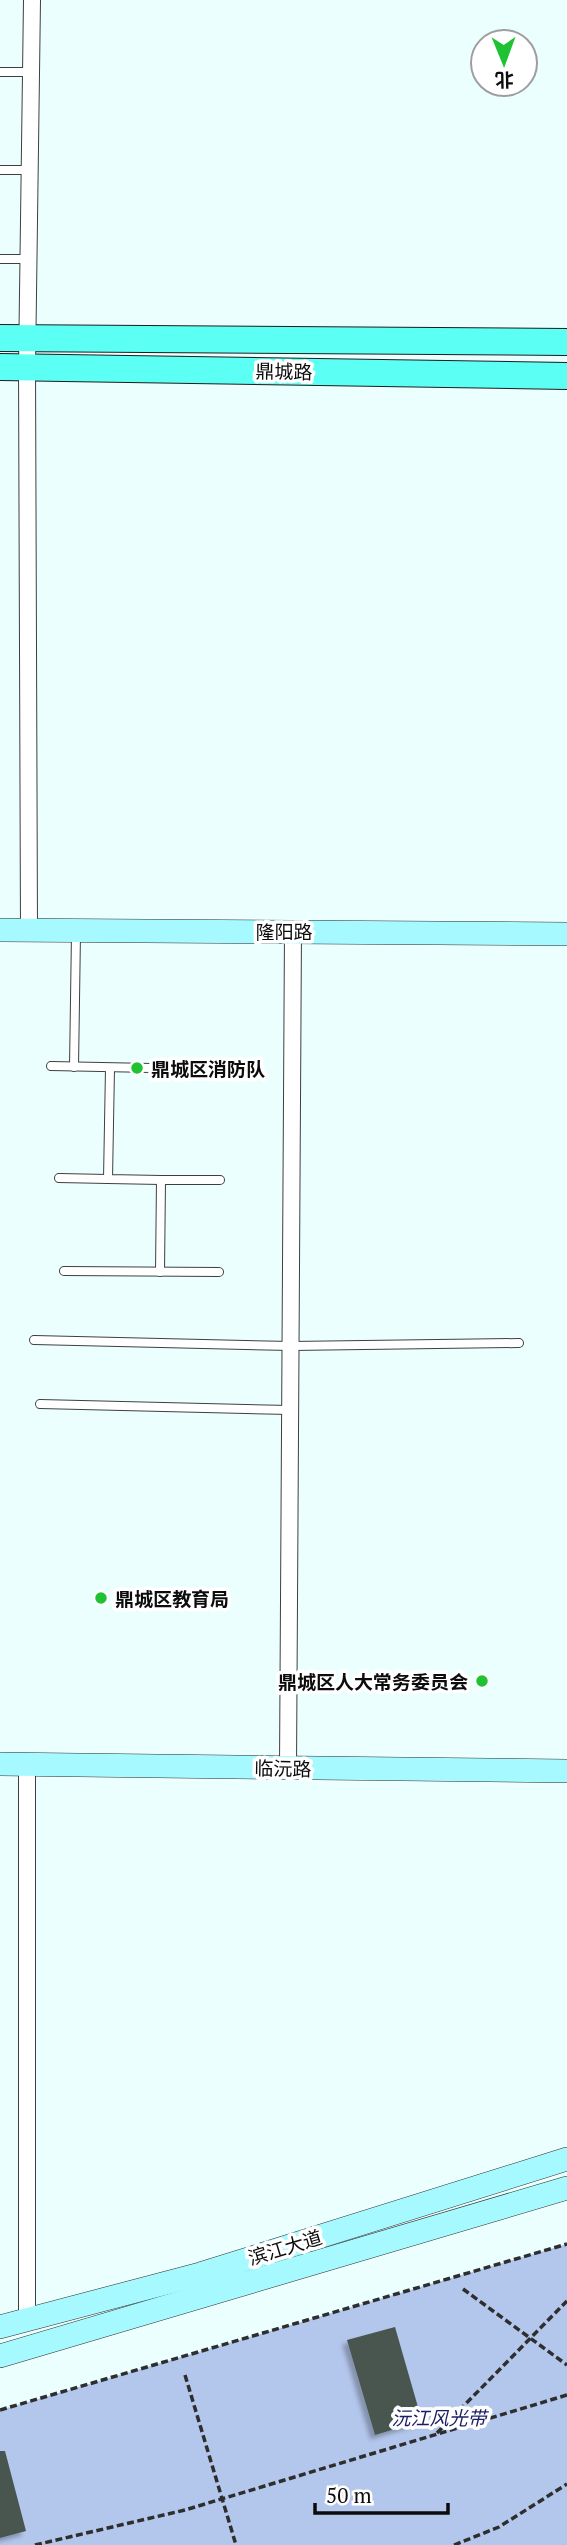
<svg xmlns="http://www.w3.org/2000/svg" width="567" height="2545" viewBox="0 0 567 2545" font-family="'PT Serif','Noto Sans SC',serif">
<defs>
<filter id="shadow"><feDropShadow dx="-4.5" dy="4.5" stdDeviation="2" flood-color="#0004"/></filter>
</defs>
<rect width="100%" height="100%" fill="#ebfffe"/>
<!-- green -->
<polygon fill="#b3c6eb" points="567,2244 567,2545 0,2545 0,2410"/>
<!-- building -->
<g fill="#48554f" filter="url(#shadow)">
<polygon points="395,2327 422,2421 375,2435 347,2340"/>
<polygon points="0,2451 5,2451 26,2531 0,2538"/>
</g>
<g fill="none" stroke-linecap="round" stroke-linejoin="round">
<defs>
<g id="lane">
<polyline points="0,72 32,72"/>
<polyline points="0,170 31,170"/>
<polyline points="0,259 30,259"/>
<polyline points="51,1066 202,1069"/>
<polyline points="74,1067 76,933"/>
<polyline points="110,1068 108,1179 161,1180 160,1272"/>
<polyline points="59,1178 108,1179"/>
<polyline points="161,1180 220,1180"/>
<polyline points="64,1271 219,1272"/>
<polyline points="34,1340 291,1346 519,1343"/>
<polyline points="40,1404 290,1410"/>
</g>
<g id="street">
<polyline points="29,930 27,367 32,0"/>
<polyline points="288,1768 293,931"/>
<polyline points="27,2320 27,1765"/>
</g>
<g id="secondary">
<polyline points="0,930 567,934"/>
<polyline points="0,1764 567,1771"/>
<polyline points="0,2327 200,2274 567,2159"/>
<polyline points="0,2356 567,2188"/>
</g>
<g id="primary">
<polyline points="0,338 567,342"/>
<polyline points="0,367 567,376"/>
</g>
</defs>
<!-- lane casing -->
<use href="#lane" stroke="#3f3f3f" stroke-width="10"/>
<!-- street casing -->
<use href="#street" stroke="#3f3f3f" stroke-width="18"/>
<!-- secondary casing -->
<use href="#secondary" stroke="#2e2e2e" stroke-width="24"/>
<!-- primary casing -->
<use href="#primary" stroke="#1d1d1d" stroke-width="28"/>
<!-- path -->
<g stroke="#2e2e2e" stroke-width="3.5" stroke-dasharray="7 3.5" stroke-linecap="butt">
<polyline points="463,2289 567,2365"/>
<polyline points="185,2375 236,2545"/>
<polyline points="0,2410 567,2244"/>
<polyline points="437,2433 567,2301"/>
<polyline points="35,2545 185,2510 567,2395"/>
<polyline points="454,2545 499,2527 567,2484"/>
</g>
<!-- lane -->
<use href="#lane" stroke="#fff" stroke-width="8"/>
<!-- street -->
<use href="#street" stroke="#fff" stroke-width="16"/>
<!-- secondary -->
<use href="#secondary" stroke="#a6faff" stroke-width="23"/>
<!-- primary -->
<use href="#primary" stroke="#5bfff3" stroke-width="26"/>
</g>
<!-- markers -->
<g fill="#1ec233" stroke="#fff" stroke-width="2.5">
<circle cx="137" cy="1068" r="7"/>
<circle cx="101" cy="1598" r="7"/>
<circle cx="482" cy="1681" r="7"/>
</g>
<g text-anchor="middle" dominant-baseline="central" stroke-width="7" stroke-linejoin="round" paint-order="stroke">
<!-- street labels -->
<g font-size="19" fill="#0c0c0c" stroke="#fff">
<text transform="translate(284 371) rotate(1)">鼎城路</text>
<text x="284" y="931">隆阳路</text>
<text transform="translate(283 1768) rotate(1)">临沅路</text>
<text transform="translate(285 2247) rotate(-17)">滨江大道</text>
</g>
<!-- poi labels -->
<g font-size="19" font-weight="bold" fill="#0c0c0c" stroke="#fff" text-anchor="start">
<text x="151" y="1068">鼎城区消防队</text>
<text x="115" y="1598">鼎城区教育局</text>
<text x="468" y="1681" text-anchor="end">鼎城区人大常务委员会</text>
</g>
<!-- park labels -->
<g font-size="19" font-style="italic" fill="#1a1d66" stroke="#fff">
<text x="439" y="2417">沅江风光带</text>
</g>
</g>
<!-- north arrow -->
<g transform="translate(504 63) rotate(179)"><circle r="33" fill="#ffffff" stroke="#9e9e9e" stroke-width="2"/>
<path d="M0-5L12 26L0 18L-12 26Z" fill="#1ec233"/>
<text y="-10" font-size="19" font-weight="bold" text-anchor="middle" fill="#0c0c0c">北</text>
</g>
<!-- scale -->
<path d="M315 2503v10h133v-10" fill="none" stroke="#0c0c0c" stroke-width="3.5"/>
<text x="326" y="2503" font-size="21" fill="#0c0c0c" stroke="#ffffff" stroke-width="5" paint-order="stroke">50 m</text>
</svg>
